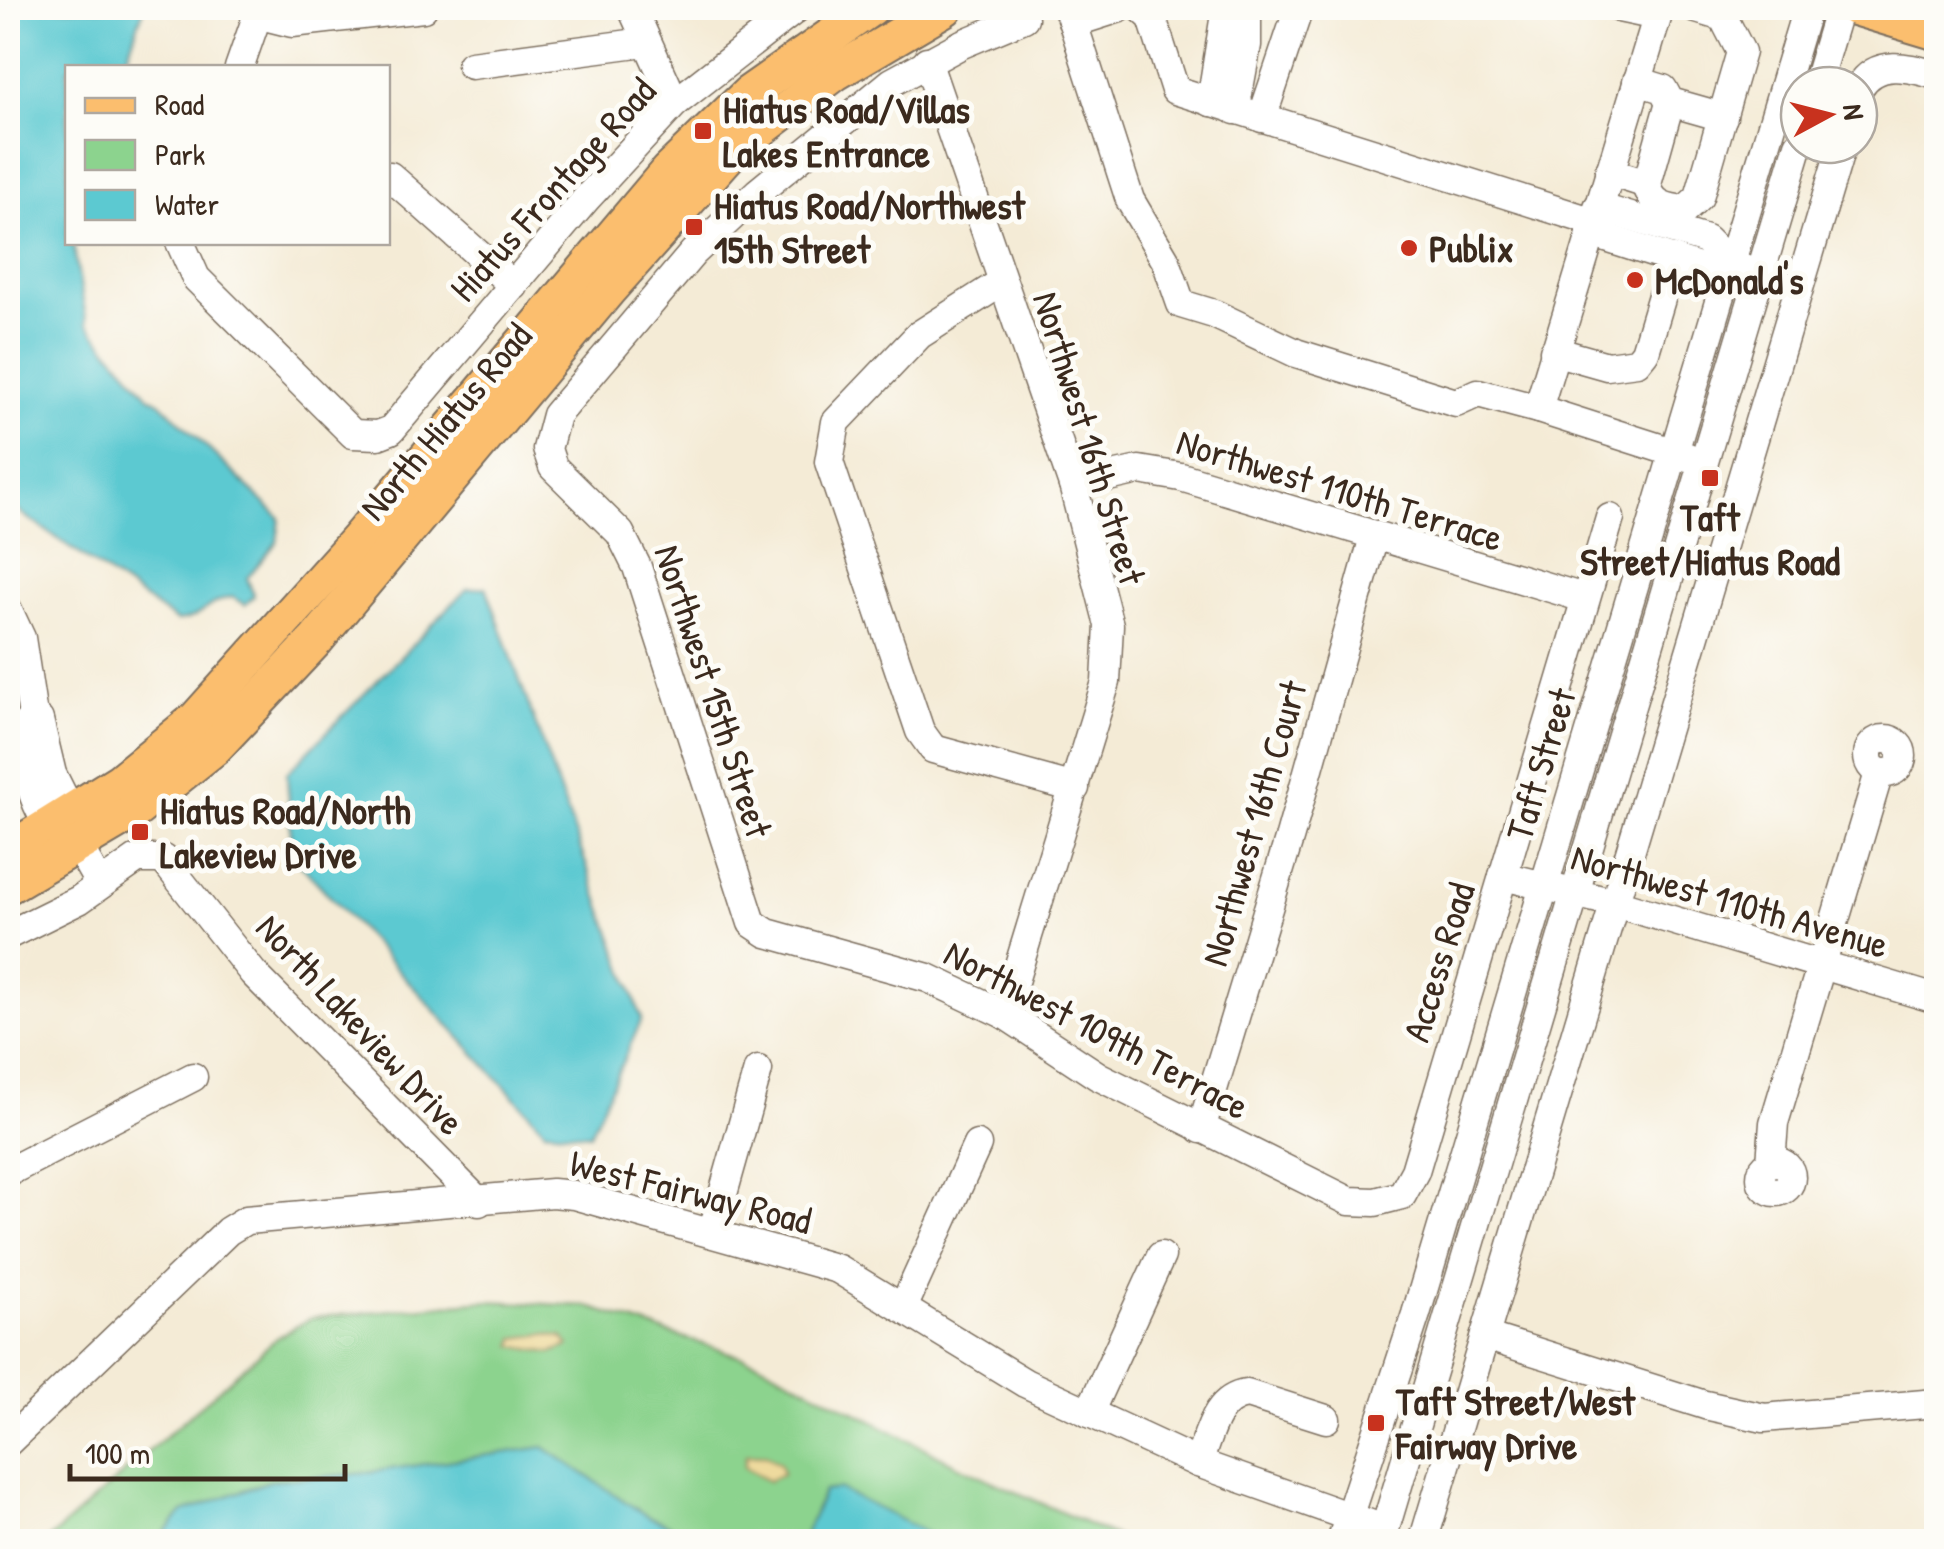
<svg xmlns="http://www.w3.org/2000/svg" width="1944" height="1549" viewBox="0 0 1944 1549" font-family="'Patrick Hand',sans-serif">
<rect width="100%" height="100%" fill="#fdfcf7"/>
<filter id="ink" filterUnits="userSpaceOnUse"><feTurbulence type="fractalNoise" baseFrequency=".01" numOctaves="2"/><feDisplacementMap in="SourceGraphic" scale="20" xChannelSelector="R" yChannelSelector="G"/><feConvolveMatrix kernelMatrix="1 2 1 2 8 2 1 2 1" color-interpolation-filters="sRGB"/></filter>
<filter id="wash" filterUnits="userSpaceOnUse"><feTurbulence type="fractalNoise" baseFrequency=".0048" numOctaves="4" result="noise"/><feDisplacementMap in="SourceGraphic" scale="40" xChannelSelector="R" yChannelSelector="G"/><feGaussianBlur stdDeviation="2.25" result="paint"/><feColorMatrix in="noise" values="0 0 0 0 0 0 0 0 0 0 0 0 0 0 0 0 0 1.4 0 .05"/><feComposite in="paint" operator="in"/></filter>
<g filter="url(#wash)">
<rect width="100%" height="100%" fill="#f4ebd6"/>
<!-- green -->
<polygon fill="#8cd38e" stroke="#647e56" stroke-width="2.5" points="485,1301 586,1306 758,1362 963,1468 1125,1541 46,1542 278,1337 311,1318"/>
<!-- sand -->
<g fill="#eeda9e" stroke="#94825e" stroke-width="2.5">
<polygon points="544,1334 563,1337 569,1346 551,1353 513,1346 515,1338"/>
<polygon points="746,1455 766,1455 780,1464 783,1474 768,1481 744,1467"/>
</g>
<!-- water -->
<g fill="#5cc9d1" stroke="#4c7a78" stroke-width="2.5">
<path d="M 8,8 L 144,8 L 123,67 L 68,68 L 68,242 L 73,243 L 87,324 L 149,396 L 160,402 L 280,518 L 277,542 L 247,578 L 254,596 L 245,605 L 232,597 C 210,600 201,620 176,621 L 8,504 Z"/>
<polygon points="486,587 642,1019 590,1134 545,1130 292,855 287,773 467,589"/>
<polygon points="544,1447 647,1516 708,1541 158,1541 183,1512 272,1480 356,1474"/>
<polygon points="839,1489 943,1541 802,1541 824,1491"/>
</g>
</g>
<g filter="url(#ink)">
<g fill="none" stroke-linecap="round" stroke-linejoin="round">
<defs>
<g id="minor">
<polyline points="632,8 675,103"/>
<polyline points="1141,8 1152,18 1175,90 1594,222"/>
<polyline points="1619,8 1657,16"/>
<polyline points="1660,8 1538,409 1688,457"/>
<polyline points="1068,9 1073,23 1120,8"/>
<polyline points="260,15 292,23 423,8"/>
<polyline points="1024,18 962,44 892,82 758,192 693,253 556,415 547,449 553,467 620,533 637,567 752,923 767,933 928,978 1004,1014 1098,1076 1349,1201 1375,1202 1402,1195 1415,1171 1610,518"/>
<polyline points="1073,23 1130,200 1166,261 1181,304 1214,314 1296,353 1456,403 1478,393 1538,409"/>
<polyline points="927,61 1073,485 1109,625 1106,682 1004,1014"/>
<polyline points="471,65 645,42"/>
<polyline points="239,68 260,8"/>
<polyline points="1637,81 1663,89 1670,102 1723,117"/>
<polyline points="1816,85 1839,8"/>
<path d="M 1859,88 C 1876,58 1909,67 1936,75"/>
<polyline points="1211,102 1226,8"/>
<polyline points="1235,110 1247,45 1247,8"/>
<polyline points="1262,118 1299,8"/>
<path d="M 1609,172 L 1647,184 C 1651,205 1666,208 1685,210 L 1699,197 L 1741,52 L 1723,17 L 1693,8"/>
<polyline points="390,176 514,286"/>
<polyline points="1647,184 1670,102"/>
<polyline points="1598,207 1706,240 1729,263 1745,268"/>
<polyline points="1591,233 1699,268 1729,263"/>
<polyline points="180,242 196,278 353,434 378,435 391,430 586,199 675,103 797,8"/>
<polyline points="1002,282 919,335 836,422 829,462 920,731 933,749 1075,788"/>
<polyline points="1554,351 1607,366 1637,362 1645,352 1673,259"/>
<polyline points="1073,485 1139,470 1181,477 1584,598"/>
<polyline points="8,610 21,638 33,716 39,720 52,774 72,814 79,848 99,883"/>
<path d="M 33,716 L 23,728 C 23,761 32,816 61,836"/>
<circle cx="1885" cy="756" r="17"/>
<polyline points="1503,876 1615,903 1936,999"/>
<polyline points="8,935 79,900 137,859 163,859 253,973 479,1202"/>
<polyline points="1201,1129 1290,836 1374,537"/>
<circle cx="1776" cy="1177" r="15"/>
<polyline points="1771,1163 1774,1123 1879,773"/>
<polyline points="8,1172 193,1077"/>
<polyline points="712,1233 758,1070"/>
<polyline points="903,1308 977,1145"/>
<polyline points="1485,1336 1705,1405 1764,1418 1936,1403"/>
<polyline points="1089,1413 1161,1256"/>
<polyline points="8,1442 228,1231 246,1220 552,1193 574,1195 838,1269 1025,1383 1198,1463 1384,1529"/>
<path d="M 1198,1463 C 1209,1436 1214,1398 1247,1394 L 1326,1419"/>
<polyline points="1341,1542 1416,1314 1807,8"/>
<polyline points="1381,1542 1799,144"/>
<polyline points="1423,1542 1842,145"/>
</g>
<g id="major">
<polyline points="1856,8 1936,32"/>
<polyline points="8,851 120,781 196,719 356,541 668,171 748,94 871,8"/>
<polyline points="8,886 135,811 214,748 316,640 609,289 732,151 835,73 945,8"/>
</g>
</defs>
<!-- minor casing -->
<use href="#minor" stroke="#7c6e5e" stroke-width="31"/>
<!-- major casing -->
<use href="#major" stroke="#7c6e5e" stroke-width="39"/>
<!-- minor -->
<use href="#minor" stroke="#fff" stroke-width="28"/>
<!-- major -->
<use href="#major" stroke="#fbbe6e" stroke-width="35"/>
</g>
</g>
<!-- markers -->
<g fill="#c8321e" stroke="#fdfcf7" stroke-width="4">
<rect x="693" y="121" width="20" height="20" rx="5"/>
<rect x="684" y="217" width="20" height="20" rx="5"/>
<circle cx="1409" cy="248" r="10"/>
<circle cx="1635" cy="280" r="10"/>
<rect x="1700" y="468" width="20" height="20" rx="5"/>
<rect x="130" y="822" width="20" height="20" rx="5"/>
<rect x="1366" y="1413" width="20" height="20" rx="5"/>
</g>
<g text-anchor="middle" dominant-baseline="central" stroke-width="10" stroke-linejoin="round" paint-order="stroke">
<!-- poi labels -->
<g font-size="38" font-weight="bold" fill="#3b2a1e" stroke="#fdfcf7" text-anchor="start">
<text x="723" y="109">Hiatus Road/Villas<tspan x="723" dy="44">Lakes Entrance</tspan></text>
<text x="714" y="205">Hiatus Road/Northwest<tspan x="714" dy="44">15th Street</tspan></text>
<text x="1429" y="248">Publix</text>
<text x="1655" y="280">McDonald's</text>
<text x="1710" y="517" text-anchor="middle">Taft<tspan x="1710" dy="44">Street/Hiatus Road</tspan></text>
<text x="160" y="810">Hiatus Road/North<tspan x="160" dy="44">Lakeview Drive</tspan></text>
<text x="1396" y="1401">Taft Street/West<tspan x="1396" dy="44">Fairway Drive</tspan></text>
</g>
<!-- street labels -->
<g font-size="38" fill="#3b2a1e" stroke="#fdfcf7">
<text transform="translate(552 189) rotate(-48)">Hiatus Frontage Road</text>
<text transform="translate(445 421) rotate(-50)">North Hiatus Road</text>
<text transform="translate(1090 438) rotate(73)">Northwest 16th Street</text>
<text transform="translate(1340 489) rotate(17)">Northwest 110th Terrace</text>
<text transform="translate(714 691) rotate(72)">Northwest 15th Street</text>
<text transform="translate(1540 764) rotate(-73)">Taft Street</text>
<text transform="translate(1253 823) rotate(-74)">Northwest 16th Court</text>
<text transform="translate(1730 900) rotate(16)">Northwest 110th Avenue</text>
<text transform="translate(1438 962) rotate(-73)">Access Road</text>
<text transform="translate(361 1024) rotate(47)">North Lakeview Drive</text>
<text transform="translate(1097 1029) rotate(28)">Northwest 109th Terrace</text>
<text transform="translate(691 1191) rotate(14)">West Fairway Road</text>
</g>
</g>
<!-- margin -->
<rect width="1944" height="1549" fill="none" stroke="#fdfcf7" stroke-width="40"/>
<!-- legend -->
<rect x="65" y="65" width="325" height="180" fill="#fdfcf7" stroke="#afa8a0" stroke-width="2.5"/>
<rect x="85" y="98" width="50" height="15" fill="#fbbe6e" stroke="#afa8a0" stroke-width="2.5"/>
<text x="155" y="115" font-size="30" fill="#3b2a1e">Road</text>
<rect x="85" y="140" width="50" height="30" fill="#8cd38e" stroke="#afa8a0" stroke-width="2.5"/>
<text x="155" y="165" font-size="30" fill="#3b2a1e">Park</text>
<rect x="85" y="190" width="50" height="30" fill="#5cc9d1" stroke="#afa8a0" stroke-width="2.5"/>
<text x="155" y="215" font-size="30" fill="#3b2a1e">Water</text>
<!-- north arrow -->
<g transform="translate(1829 115) rotate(83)"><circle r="48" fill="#fdfcf7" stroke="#afa8a0" stroke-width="2.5"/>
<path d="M0-8L18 38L0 25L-18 38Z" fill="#c8321e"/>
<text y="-15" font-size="28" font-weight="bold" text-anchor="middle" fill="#3b2a1e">N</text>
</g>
<!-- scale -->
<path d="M70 1464v15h275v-15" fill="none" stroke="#3b2a1e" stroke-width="5"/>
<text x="85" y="1464" font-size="30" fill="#3b2a1e" stroke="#fdfcf7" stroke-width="8" paint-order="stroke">100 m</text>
</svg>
